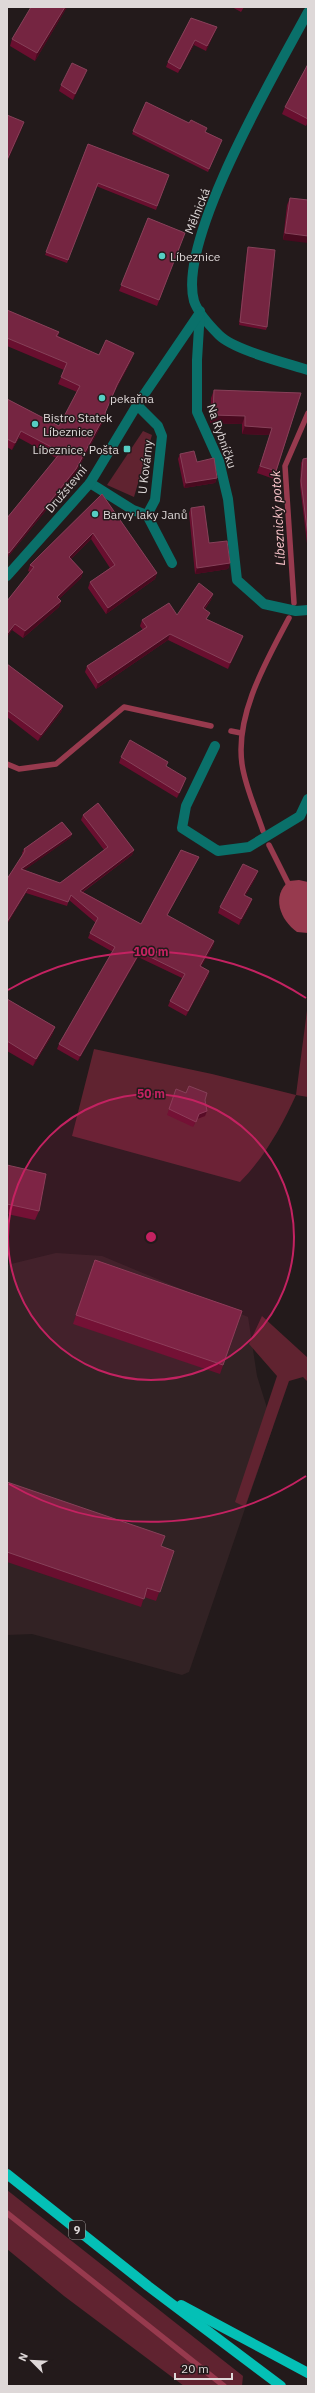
<svg xmlns="http://www.w3.org/2000/svg" width="315" height="2393" viewBox="0 0 315 2393" font-family="'IBM Plex Sans',sans-serif">
<rect width="100%" height="100%" fill="#231a1b"/>
<!-- built -->
<polygon fill="#322224" points="56,1253 102,1256 248,1317 257,1376 273,1427 189,1672 182,1675 32,1634 7,1635 7,1265"/>
<!-- green -->
<g fill="#602330">
<polygon points="143,431 152,435 134,497 107,485"/>
<path d="M 308,1003 L 308,1097 L 296,1095 C 282,1126 264,1158 240,1182 L 72,1136 L 94,1049 L 212,1074 L 296,1095 Z"/>
<polygon points="262,1316 308,1358 308,1382 303,1377 289,1381 245,1507 235,1502 277,1376 249,1344"/>
<polygon points="7,2190 243,2376 242,2386 184,2386 64,2296 7,2249"/>
</g>
<!-- water -->
<path fill="#973a4e" d="M 299,880 L 308,882 L 308,933 L 297,932 C 280,920 271,896 289,881 Z"/>
<g fill="none" stroke-linecap="round" stroke-linejoin="round">
<!-- stream -->
<g stroke="#973a4e" stroke-width="5.5">
<polyline points="294,603 285,466 308,413"/>
<polyline points="231,731 241,733"/>
<polyline points="7,764 19,769 56,764 124,707 211,726"/>
<path d="M 263,831 C 256,810 245,786 242,764 C 235,714 267,660 289,618"/>
<polyline points="269,845 290,887"/>
<polyline points="7,2213 224,2386"/>
</g>
<!-- minor -->
<g stroke="#0a706a" stroke-width="10">
<path d="M 308,12 C 277,70 177,239 194,301 C 198,313 210,326 219,335 C 234,350 286,363 308,370"/>
<polyline points="200,311 197,360 197,412 219,461 228,499 237,580 264,604 296,611 308,610"/>
<polyline points="137,405 158,426 162,436 155,500 147,515 172,563"/>
<polyline points="90,483 133,510 147,515"/>
<polyline points="7,576 90,483 137,405 199,314"/>
<polyline points="215,746 186,806 182,828 218,851 249,847 300,816 308,799"/>
</g>
<!-- major -->
<g stroke="#04c0b6" stroke-width="10">
<polyline points="7,2174 148,2286 281,2386"/>
<polyline points="181,2305 308,2373"/>
</g>
</g>
<!-- wall -->
<g fill="#690f2f">
<polygon points="67,7 35,61 10,46 12,39"/>
<polygon points="232,7 244,7 241,12"/>
<polygon points="191,18 217,27 206,51 194,45 178,73 166,67 168,62"/>
<polygon points="308,64 308,122 306,126 282,114 285,107"/>
<polygon points="85,75 73,100 59,91 61,85"/>
<polygon points="146,102 222,140 208,172 132,134"/>
<polygon points="88,144 169,175 156,210 96,186 67,263 45,255"/>
<polygon points="290,198 308,200 283,240 287,205"/>
<polygon points="148,218 185,233 157,306 119,291"/>
<polygon points="248,247 267,327 266,330 239,325 247,251"/>
<polygon points="7,310 59,332 58,336 99,355 132,359 115,391 105,413 104,420 74,476 7,558 7,518 56,458 19,438 12,450 7,447 7,399 59,426 77,392 58,384 64,370 7,346"/>
<polygon points="214,390 301,393 274,479 257,473 270,435 242,434 242,424 210,423 211,398"/>
<polygon points="180,454 197,462 217,478 215,483 184,488 178,459"/>
<polygon points="308,458 308,552 300,485 301,463 303,459"/>
<polygon points="102,494 157,573 155,579 106,614 88,588 90,582 110,568 91,539 71,559 83,572 81,578 59,599 61,601 59,607 23,638 12,630 7,637 7,601 30,572 28,571 30,565"/>
<polygon points="191,508 209,543 230,563 228,569 195,574 189,513"/>
<polygon points="213,594 211,600 205,609 207,619 243,636 241,642 228,669 168,640 96,689 85,672 87,666 143,630 140,626 142,620 177,615"/>
<polygon points="7,664 63,706 61,712 38,741 7,717"/>
<polygon points="121,757 166,766 184,784 177,798 119,763"/>
<polygon points="98,803 134,850 132,855 83,892 141,924 181,850 199,857 197,861 167,916 214,941 213,946 201,966 209,971 208,976 186,1016 168,1006 170,1001 182,978 138,957 78,1061 57,1049 59,1044 113,952 88,938 90,933 96,923 69,900 67,906 26,893 7,924 7,879 23,855 22,853 24,849 62,822 72,834 70,838 24,870 60,883 104,850 81,820 83,815"/>
<polygon points="256,877 245,896 252,899 250,905 239,925 218,913 220,907"/>
<polygon points="7,999 55,1027 52,1035 33,1066 7,1051"/>
<polygon points="176,1089 205,1100 207,1111 205,1116 197,1119 193,1127 167,1115"/>
<polygon points="7,1165 39,1211 35,1220 7,1214"/>
<polygon points="95,1260 242,1311 220,1374 73,1324"/>
<polygon points="7,1482 161,1546 174,1551 156,1601 144,1597 141,1607 7,1562"/>
</g>
<!-- shaded-wall -->
<g fill="#480a1f">
<polygon points="65,7 67,7 35,61 37,53"/>
<polygon points="217,27 215,32 206,51 207,46"/>
<polygon points="195,40 194,45 178,73 180,69"/>
<polygon points="87,70 85,75 73,100 75,94"/>
<polygon points="24,122 21,131 7,162 7,160"/>
<polygon points="285,233 308,236 308,243 283,240"/>
<polygon points="134,353 132,359 115,391 102,419 117,385"/>
<polygon points="106,413 104,420 74,476 7,558 9,553"/>
<polygon points="213,415 245,416 242,424 210,423"/>
<polygon points="245,426 272,428 270,435 242,434"/>
<polygon points="21,431 19,438 12,450 15,443"/>
<polygon points="217,478 215,483 184,488 186,483"/>
<polygon points="93,533 91,539 67,563 69,557"/>
<polygon points="230,563 228,569 195,574 197,568"/>
<polygon points="83,572 81,578 55,603 57,597"/>
<polygon points="157,573 155,579 106,614 108,608"/>
<polygon points="213,594 211,600 201,613 203,608"/>
<polygon points="61,601 59,607 23,638 25,631"/>
<polygon points="15,624 12,630 7,637 7,634"/>
<polygon points="170,634 168,640 96,689 98,683"/>
<polygon points="243,636 241,642 228,669 230,663"/>
<polygon points="63,706 61,712 38,741 41,735"/>
<polygon points="186,778 184,784 177,798 179,793"/>
<polygon points="72,834 70,838 19,874 21,869"/>
<polygon points="134,850 132,855 78,895 80,891"/>
<polygon points="199,857 197,861 165,920 167,915"/>
<polygon points="258,871 256,877 242,901 244,895"/>
<polygon points="28,888 26,893 7,924 7,922"/>
<polygon points="252,899 250,905 239,925 241,919"/>
<polygon points="214,941 213,946 199,971 200,966"/>
<polygon points="140,952 138,957 78,1061 80,1056"/>
<polygon points="209,971 208,976 186,1016 188,1011"/>
<polygon points="55,1027 52,1035 33,1066 36,1059"/>
<polygon points="207,1111 205,1116 197,1119 193,1127 199,1114"/>
</g>
<!-- building -->
<g fill="#752541" stroke="#864159">
<polygon points="31,7 65,7 37,53 12,39"/>
<polygon points="191,18 217,27 207,46 195,40 180,69 168,62"/>
<polygon points="72,63 87,70 75,94 61,85"/>
<polygon points="308,64 308,119 285,107"/>
<polygon points="146,102 189,123 191,120 207,128 205,132 222,140 209,169 133,131"/>
<polygon points="7,115 24,122 7,160"/>
<polygon points="88,144 169,175 157,206 98,183 68,260 46,252"/>
<polygon points="290,198 308,200 308,236 285,233"/>
<polygon points="148,218 185,233 159,300 121,285"/>
<polygon points="248,247 275,250 267,327 240,322"/>
<polygon points="7,310 59,332 56,336 99,355 106,340 134,353 117,385 105,413 106,413 76,469 9,553 7,552 7,518 61,452 21,431 15,443 7,439 7,399 59,426 80,386 61,377 67,363 7,338"/>
<polygon points="214,390 301,393 276,471 260,466 272,428 245,426 245,416 213,415"/>
<polygon points="194,451 197,462 214,458 217,478 186,483 180,454"/>
<polygon points="308,458 308,536 301,481 303,459"/>
<polygon points="102,494 157,573 108,608 90,582 115,565 93,533 69,557 83,572 57,597 61,601 25,631 15,624 7,634 7,601 34,567 30,565"/>
<polygon points="204,506 209,543 227,541 230,563 197,568 191,508"/>
<polygon points="199,583 213,594 203,608 210,613 206,619 243,636 230,663 170,634 98,683 87,666 147,627 142,620 169,603 177,615"/>
<polygon points="7,664 63,706 41,735 7,710"/>
<polygon points="130,740 168,762 166,766 186,778 179,793 121,757"/>
<polygon points="98,803 134,850 80,891 141,924 181,850 199,857 167,915 214,941 200,966 209,971 188,1011 170,1001 185,974 140,952 80,1056 59,1044 115,947 90,933 98,918 71,895 68,902 28,888 7,922 7,879 25,851 24,849 62,822 72,834 21,869 60,883 108,847 83,815"/>
<polygon points="243,864 258,871 244,895 252,899 241,919 220,907"/>
<polygon points="7,999 55,1027 36,1059 7,1041"/>
<polygon points="189,1086 207,1093 205,1100 207,1111 199,1114 196,1122 169,1109 176,1089 186,1093"/>
<polygon points="7,1165 46,1174 39,1211 7,1204"/>
<polygon points="95,1260 242,1311 223,1365 76,1315"/>
<polygon points="7,1482 165,1536 161,1546 174,1551 160,1592 147,1588 144,1599 7,1552"/>
</g>
<!-- distance rings -->
<circle cx="151" cy="1237" r="143" fill="#c32261" fill-opacity=".12"/>
<g fill="none" stroke="#c32261" stroke-width="2">
<circle cx="151" cy="1237" r="143"/>
<path d="M306 1476A285 285 0 0 1 9 1484M8 990A285 285 0 0 1 306 998"/>
</g>
<!-- markers -->
<g fill="#56cec4" stroke="#231a1b" stroke-width="1.5">
<circle cx="162" cy="256" r="4"/>
<circle cx="102" cy="398" r="4"/>
<circle cx="35" cy="424" r="4"/>
<rect x="123" y="445" width="8" height="8" rx="2"/>
<circle cx="95" cy="514" r="4"/>
</g>
<g text-anchor="middle" dominant-baseline="central" stroke-width="3" stroke-linejoin="round" paint-order="stroke">
<!-- shield labels -->
<rect fill="#231a1b" stroke="#a69f9f" stroke-width="1" x="69" y="2221" width="16" height="18" rx="3"/>
<g font-size="11" font-weight="bold" fill="#ded8d8">
<text x="77" y="2230">9</text>
</g>
<!-- street labels -->
<g font-size="12" fill="#ded8d8" stroke="#231a1b">
<text transform="translate(197 211) rotate(-68)">Mělnická</text>
<text transform="translate(222 436) rotate(71)">Na Rybníčku</text>
<text transform="translate(145 467) rotate(-83)">U Kovárny</text>
<text transform="translate(66 489) rotate(-50)">Družstevní</text>
</g>
<!-- poi labels -->
<g font-size="12" fill="#ded8d8" stroke="#231a1b" text-anchor="start">
<text x="170" y="256">Líbeznice</text>
<text x="110" y="398">pekařna</text>
<text x="43" y="417">Bistro Statek<tspan x="43" dy="14">Líbeznice</tspan></text>
<text x="119" y="449" text-anchor="end">Líbeznice, Pošta</text>
<text x="103" y="514">Barvy laky Janů</text>
</g>
<!-- water labels -->
<g font-size="13" font-style="italic" fill="#fbc5cb" stroke="#231a1b">
<text transform="translate(278 518) rotate(-93)">Líbeznický potok</text>
</g>
</g>
<circle cx="151" cy="1237" r="6" fill="#c32261" stroke="#231a1b" stroke-width="2"/>
<g font-size="12" text-anchor="middle" font-weight="bold" fill="#c32261" stroke="#231a1b" stroke-width="3" stroke-linejoin="round" paint-order="stroke">
<text x="151" y="956">100 m</text>
<text x="151" y="1098">50 m</text>
</g>
<!-- border -->
<rect width="315" height="2393" fill="none" stroke="#ded8d8" stroke-width="16"/>
<!-- north arrow -->
<g transform="translate(32 2361) rotate(294)" stroke="#231a1b" stroke-width="3" paint-order="stroke">
<path d="M0-3L7 15L0 10L-7 15Z" fill="#ded8d8"/>
<text y="-6" font-size="11" font-weight="bold" text-anchor="middle" fill="#ded8d8">N</text>
</g>
<!-- scale -->
<path d="M175 2373v6h57v-6" fill="none" stroke="#ded8d8" stroke-width="2"/>
<text x="181" y="2373" font-size="12" fill="#ded8d8" stroke="#231a1b" stroke-width="3" paint-order="stroke">20 m</text>
</svg>
